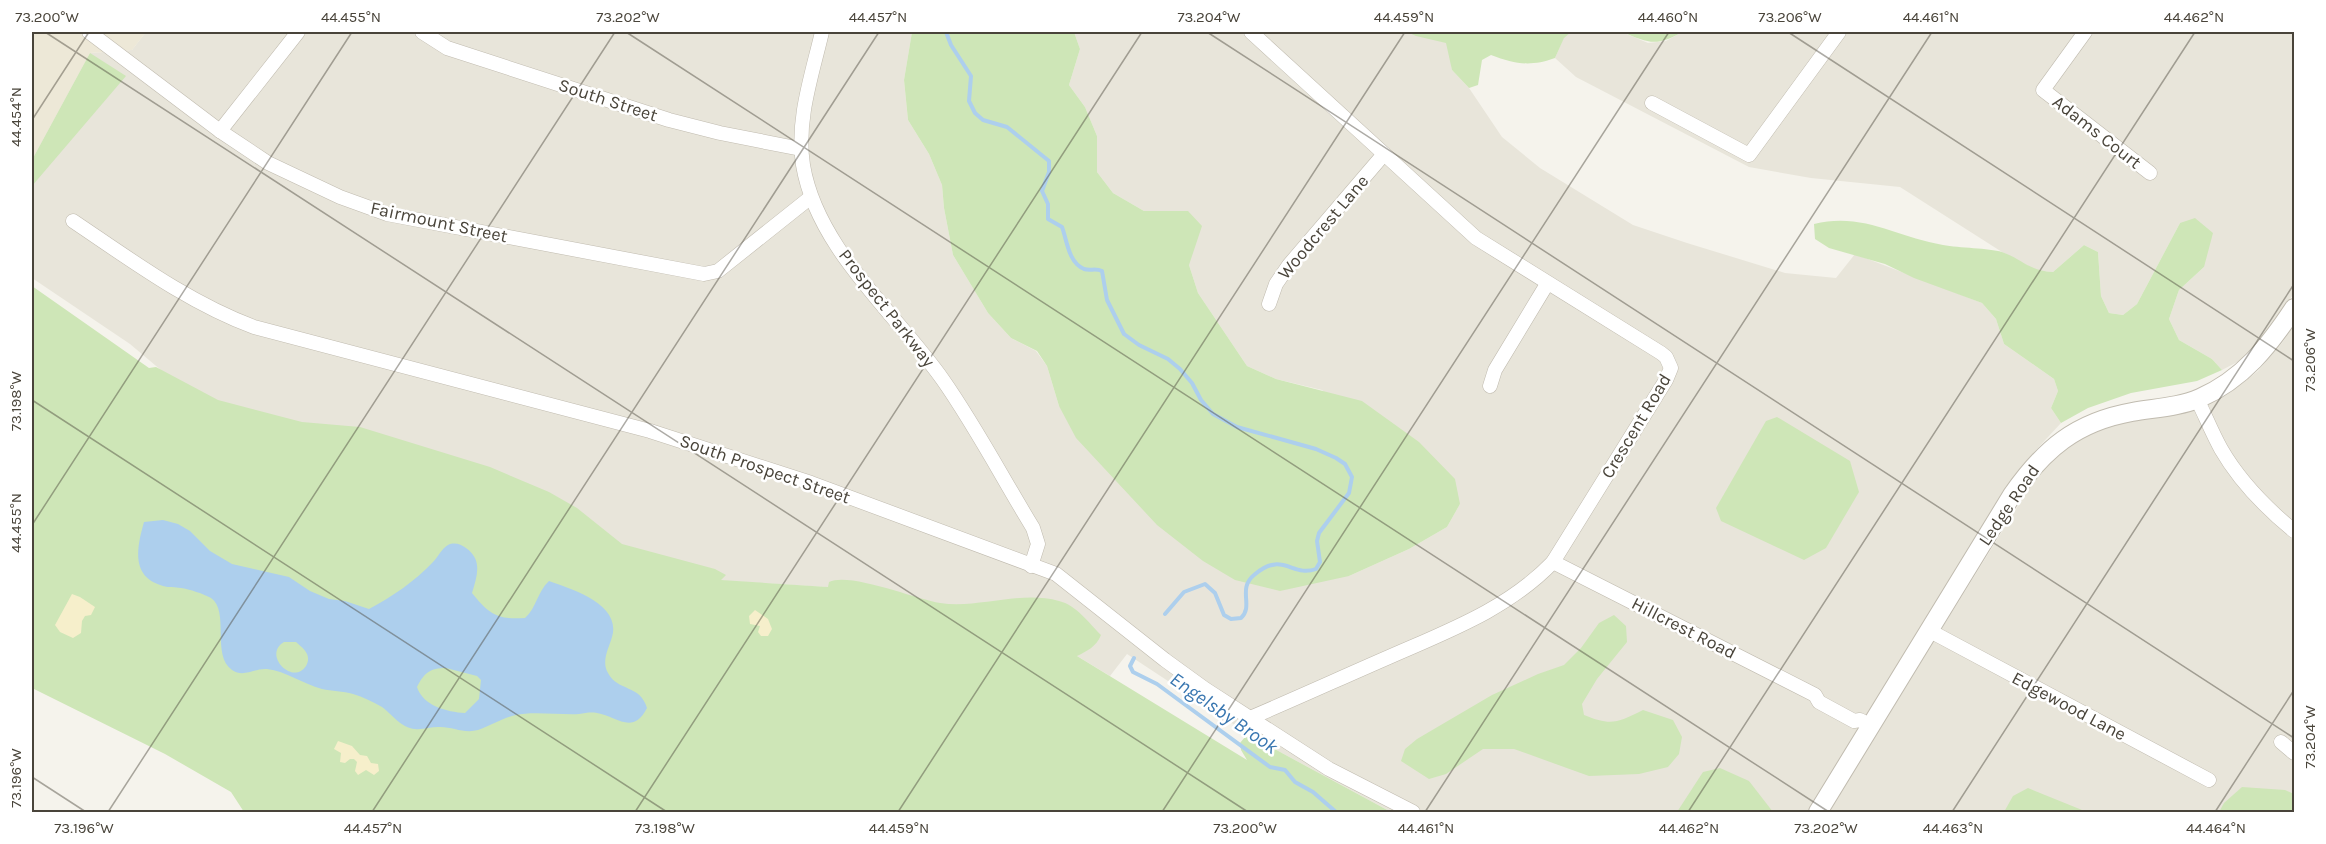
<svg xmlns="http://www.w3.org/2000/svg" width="2326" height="844" viewBox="0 0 2326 844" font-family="Karla,sans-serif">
<rect width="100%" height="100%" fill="#f5f3ec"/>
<!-- residential -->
<g fill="#e8e5da">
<polygon points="146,32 912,32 904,80 908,120 929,154 942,185 944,208 953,255 988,313 1011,338 1036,351 1047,366 1059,406 1349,576 1409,549 1447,527 1460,504 1322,390 1276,379 1247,366 1198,293 1189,265 1188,211 1144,211 1113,193 1097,172 1097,136 1085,107 1069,85 1080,49 1074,32 1449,32 1452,70 1469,88 1502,137 1540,168 1633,225 1687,243 1785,273 1836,278 1855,254 1982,303 1996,319 2004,344 2054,379 2058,391 2051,408 2061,423 2035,451 2008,489 1809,812 1391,812 1256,739 1127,654 1110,676 1041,634 826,587 694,579 200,403 130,344 32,278 32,160 90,53 132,50"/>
<polygon points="1571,32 1622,32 1648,43 1666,41 1682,32 2294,32 2294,293 2265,337 2247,357 2222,370 2212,359 2179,340 2169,319 2179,290 2204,267 2180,223 2137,304 2123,315 2109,313 2101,296 2098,252 2084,245 2053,272 2038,271 2002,252 1900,187 1811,178 1749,167 1576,77 1555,58 1564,37"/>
<polygon points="2294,325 2294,812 1828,812 2034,480 2049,461 2085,435 2110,425 2202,407 2240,385 2258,371 2282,343"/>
</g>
<!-- education -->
<polygon fill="#ede8d7" points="32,32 146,32 132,50 90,53 32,160"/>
<!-- green -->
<g fill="#cee6b7">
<polygon points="912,32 1074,32 1080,49 1069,85 1085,107 1097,136 1097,172 1113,193 1144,211 1188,211 1202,226 1189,265 1198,293 1247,366 1276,379 1362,401 1419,442 1455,479 1460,504 1447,527 1409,549 1349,576 1280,591 1235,580 1203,561 1157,525 1076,438 1059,406 1047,366 1037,351 1011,338 988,313 953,255 944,208 942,185 929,154 908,120 904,80"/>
<path d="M 1407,32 L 1571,32 L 1564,38 L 1555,58 C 1530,67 1515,64 1491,55 L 1482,60 L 1478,85 L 1469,88 L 1452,70 L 1446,43 L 1416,36 Z"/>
<path d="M 1622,32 L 1682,32 C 1656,47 1649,43 1622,32 Z"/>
<polygon points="90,53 126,76 32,186 32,160"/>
<path d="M 2195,218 L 2213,233 L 2204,267 L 2179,290 L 2169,319 L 2179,340 L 2212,359 L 2222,370 L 2197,381 L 2131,393 L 2088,408 L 2061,423 L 2051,408 L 2058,391 L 2054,379 L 2004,344 L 1996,319 L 1982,303 L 1914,278 L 1885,264 L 1829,248 L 1815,239 L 1814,224 C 1863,212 1896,237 1943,245 C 1959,248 1989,248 2002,252 C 2022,259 2029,271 2053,272 L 2084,245 L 2098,252 L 2101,296 L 2109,313 L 2123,315 L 2137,304 L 2180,223 Z"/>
<path d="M 32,286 L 149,368 L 156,367 L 218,400 L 302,422 L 360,427 L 490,467 L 549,492 L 577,508 L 622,544 L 715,569 L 726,575 L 721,580 L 828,587 L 829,582 C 850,572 915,599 940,603 C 979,609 1020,590 1059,601 C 1076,605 1089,623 1101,635 C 1096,647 1087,651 1077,656 L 1247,760 L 1241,750 L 1240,743 L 1245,737 L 1256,739 L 1391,812 L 244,812 L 231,792 L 165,754 L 32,688 Z"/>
<polygon points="1777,417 1850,461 1859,492 1826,548 1804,560 1721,521 1716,508 1766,421"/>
<path d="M 1614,615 L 1626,626 L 1627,642 L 1597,679 L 1582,704 L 1584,715 C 1611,726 1617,723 1643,710 L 1673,720 L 1682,737 L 1679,754 L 1668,767 L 1639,774 L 1589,776 L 1514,749 L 1483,749 L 1446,774 L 1429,779 L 1401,761 L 1405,749 L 1417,739 L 1492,695 L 1538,674 L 1564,665 L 1581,648 L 1599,623 Z"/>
<polygon points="1720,768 1749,781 1773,812 1677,812 1703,772"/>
<polygon points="2242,787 2285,790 2294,794 2294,812 2219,812 2224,803"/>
<polygon points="2028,788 2087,812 2004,812 2013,796"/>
</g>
<!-- sand -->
<g fill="#f6efcb">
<polygon points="72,594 80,597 95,607 91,615 85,616 82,621 81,633 73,638 60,632 55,625"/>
<polygon points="755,610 768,619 772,629 768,636 761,636 758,632 760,626 750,624 749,616"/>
<polygon points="338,741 352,746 360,755 367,756 371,763 378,764 379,771 374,775 366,770 358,775 355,771 357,762 354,759 350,759 345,763 340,762 341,753 334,749"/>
</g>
<!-- water -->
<path fill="#adcfed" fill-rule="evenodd" d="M 163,520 L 178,524 L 190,531 L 210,551 L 232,564 L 289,577 L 310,591 L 329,599 L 345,601 L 369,609 C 392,597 415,581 433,562 C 438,557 442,548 448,545 C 454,542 461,544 466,548 C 483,560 477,576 472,593 C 489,614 497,620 525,618 C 537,607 537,592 549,581 C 571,589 622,604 612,637 C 609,648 601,661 608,673 C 618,692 640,684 647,708 C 633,736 616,716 597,713 C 591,712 585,713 579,714 C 561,715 531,711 516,715 C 502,718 491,726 478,730 C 463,734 452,726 438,727 C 431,727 422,730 415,729 C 401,728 393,715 382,707 C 373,702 363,697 353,694 C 343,691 332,691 322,689 C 303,684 286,671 267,669 C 254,668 244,678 232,670 C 211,655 230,611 211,598 C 204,594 189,589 181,588 C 175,587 169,588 163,586 C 130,577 137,547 144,522 ZM 284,642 L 296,642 C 304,649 312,655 306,666 C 293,686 262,655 284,642 ZM 446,668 L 477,676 L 481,680 L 479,699 L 465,713 C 447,712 423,706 417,687 C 424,673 430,668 446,668 Z"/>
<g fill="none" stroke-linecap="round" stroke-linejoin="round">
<!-- stream -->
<g stroke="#adcfed" stroke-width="4">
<path d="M 946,32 L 951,45 L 971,76 L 969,101 L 975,113 L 983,120 L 1007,127 L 1049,161 L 1049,172 L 1042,191 L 1048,204 L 1048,219 L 1062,227 C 1067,240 1068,262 1084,269 C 1090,271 1096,268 1102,271 L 1107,300 L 1124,334 L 1139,345 L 1168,359 L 1180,369 L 1192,383 L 1201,400 L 1213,414 L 1237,427 L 1316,449 L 1336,458 L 1345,464 L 1352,477 L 1349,493 L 1319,533 L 1317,541 L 1320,562 L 1316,569 C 1292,578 1283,550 1254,575 C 1237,589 1254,606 1241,618 L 1231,619 L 1224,615 L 1215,593 L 1205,584 L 1184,592 L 1165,614"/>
<polyline points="1134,658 1130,666 1133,672 1157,684 1270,767 1285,770 1295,782 1313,792 1336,812"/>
</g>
<defs>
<g id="minor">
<polyline points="89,32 220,131 268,163 340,197 387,214 704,274 718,271 811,197"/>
<polyline points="422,32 447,48 669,120 720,133 801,149"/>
<path d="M 822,32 C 812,75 796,120 803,165 C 817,249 896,313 943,380 C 976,427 1003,479 1033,528 L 1038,544 L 1031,566"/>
<polyline points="2085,32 2043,90 2150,173"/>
<polyline points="1652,103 1749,155 1839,32"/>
<polyline points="220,131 298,32"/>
<path d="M 73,221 C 131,260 189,303 254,327 L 650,431 L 811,483 L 1056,574 L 1165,660 L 1205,689 L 1329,769 L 1413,812"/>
<polyline points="1269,304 1276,284 1289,265 1384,154"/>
<polyline points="1490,386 1495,370 1547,284"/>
<path d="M 2197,399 C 2205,415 2212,433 2221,449 C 2240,482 2266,508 2294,531"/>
<polyline points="1553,562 1815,695 1819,702 1854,721 1860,720 1871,726"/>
<polyline points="1930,631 2209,780"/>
<path d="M 1250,718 C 1297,698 1343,677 1389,657 C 1448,631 1508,609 1553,562 L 1666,380 L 1671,368 L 1666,357 L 1661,353 L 1476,238 L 1251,32"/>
<polyline points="2281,742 2294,753"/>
</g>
<path id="tertiary" d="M 1818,812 L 2012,495 C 2044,449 2076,422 2132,412 C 2155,408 2179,407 2200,398 C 2243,379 2269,346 2294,308"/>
</defs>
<!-- minor casing -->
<use href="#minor" stroke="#c0bbaf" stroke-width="15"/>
<!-- tertiary casing -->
<use href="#tertiary" stroke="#c0bbaf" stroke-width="20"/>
<!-- minor -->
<use href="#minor" stroke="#fff" stroke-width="14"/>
<!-- tertiary -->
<use href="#tertiary" stroke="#fff" stroke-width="18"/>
</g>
<!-- ticks -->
<path fill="none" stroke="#49443a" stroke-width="1.5" stroke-opacity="0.45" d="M 45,32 L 1248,812M 626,32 L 1829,812M 1207,32 L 2294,738M 1788,32 L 2294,361M 32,120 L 89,32M 32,400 L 667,812M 32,525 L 352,32M 32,777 L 86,812M 108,812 L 615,32M 372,812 L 879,32M 635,812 L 1142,32M 898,812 L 1405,32M 1162,812 L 1669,32M 1425,812 L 1932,32M 1688,812 L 2195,32M 1952,812 L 2294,284M 2215,812 L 2294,690"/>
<g text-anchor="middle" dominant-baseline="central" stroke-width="5" stroke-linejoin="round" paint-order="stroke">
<!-- street labels -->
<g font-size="18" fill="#49443a" stroke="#fff">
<text transform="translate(608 100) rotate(18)">South Street</text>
<text transform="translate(2097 132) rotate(38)">Adams Court</text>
<text transform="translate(439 222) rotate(12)">Fairmount Street</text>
<text transform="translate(1323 227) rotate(-50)">Woodcrest Lane</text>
<text transform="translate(887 308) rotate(52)">Prospect Parkway</text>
<text transform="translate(1636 426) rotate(-59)">Crescent Road</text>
<text transform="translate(765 469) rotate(19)">South Prospect Street</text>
<text transform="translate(2009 505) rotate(-56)">Ledge Road</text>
<text transform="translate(1684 628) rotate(27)">Hillcrest Road</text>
<text transform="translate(2069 706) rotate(28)">Edgewood Lane</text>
</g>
<!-- water labels -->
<g font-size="20" font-style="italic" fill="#3876b0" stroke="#fff">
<text transform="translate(1224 713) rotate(35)">Engelsby Brook</text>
</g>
</g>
<!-- border -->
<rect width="2326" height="844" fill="none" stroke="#ffffff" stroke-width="66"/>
<rect x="33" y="33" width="2260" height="778" fill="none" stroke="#49443a" stroke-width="2"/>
<g font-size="15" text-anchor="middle" fill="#49443a">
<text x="47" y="22">73.200°W</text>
<text x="351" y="22">44.455°N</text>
<text x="628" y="22">73.202°W</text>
<text x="878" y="22">44.457°N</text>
<text x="1209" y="22">73.204°W</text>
<text x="1404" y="22">44.459°N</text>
<text x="1668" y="22">44.460°N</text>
<text x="1790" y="22">73.206°W</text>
<text x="1931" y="22">44.461°N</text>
<text x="2194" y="22">44.462°N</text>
<text transform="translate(16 117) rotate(-90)" y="5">44.454°N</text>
<text transform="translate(2310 360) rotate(-90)" y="5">73.206°W</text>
<text transform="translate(16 401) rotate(-90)" y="5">73.198°W</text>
<text transform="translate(16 523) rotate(-90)" y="5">44.455°N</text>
<text transform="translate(2310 737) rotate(-90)" y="5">73.204°W</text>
<text transform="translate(16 778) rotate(-90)" y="5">73.196°W</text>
<text x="84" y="833">73.196°W</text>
<text x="373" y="833">44.457°N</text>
<text x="665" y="833">73.198°W</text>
<text x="899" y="833">44.459°N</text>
<text x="1245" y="833">73.200°W</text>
<text x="1426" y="833">44.461°N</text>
<text x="1689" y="833">44.462°N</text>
<text x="1826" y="833">73.202°W</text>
<text x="1953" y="833">44.463°N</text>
<text x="2216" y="833">44.464°N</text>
</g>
</svg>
